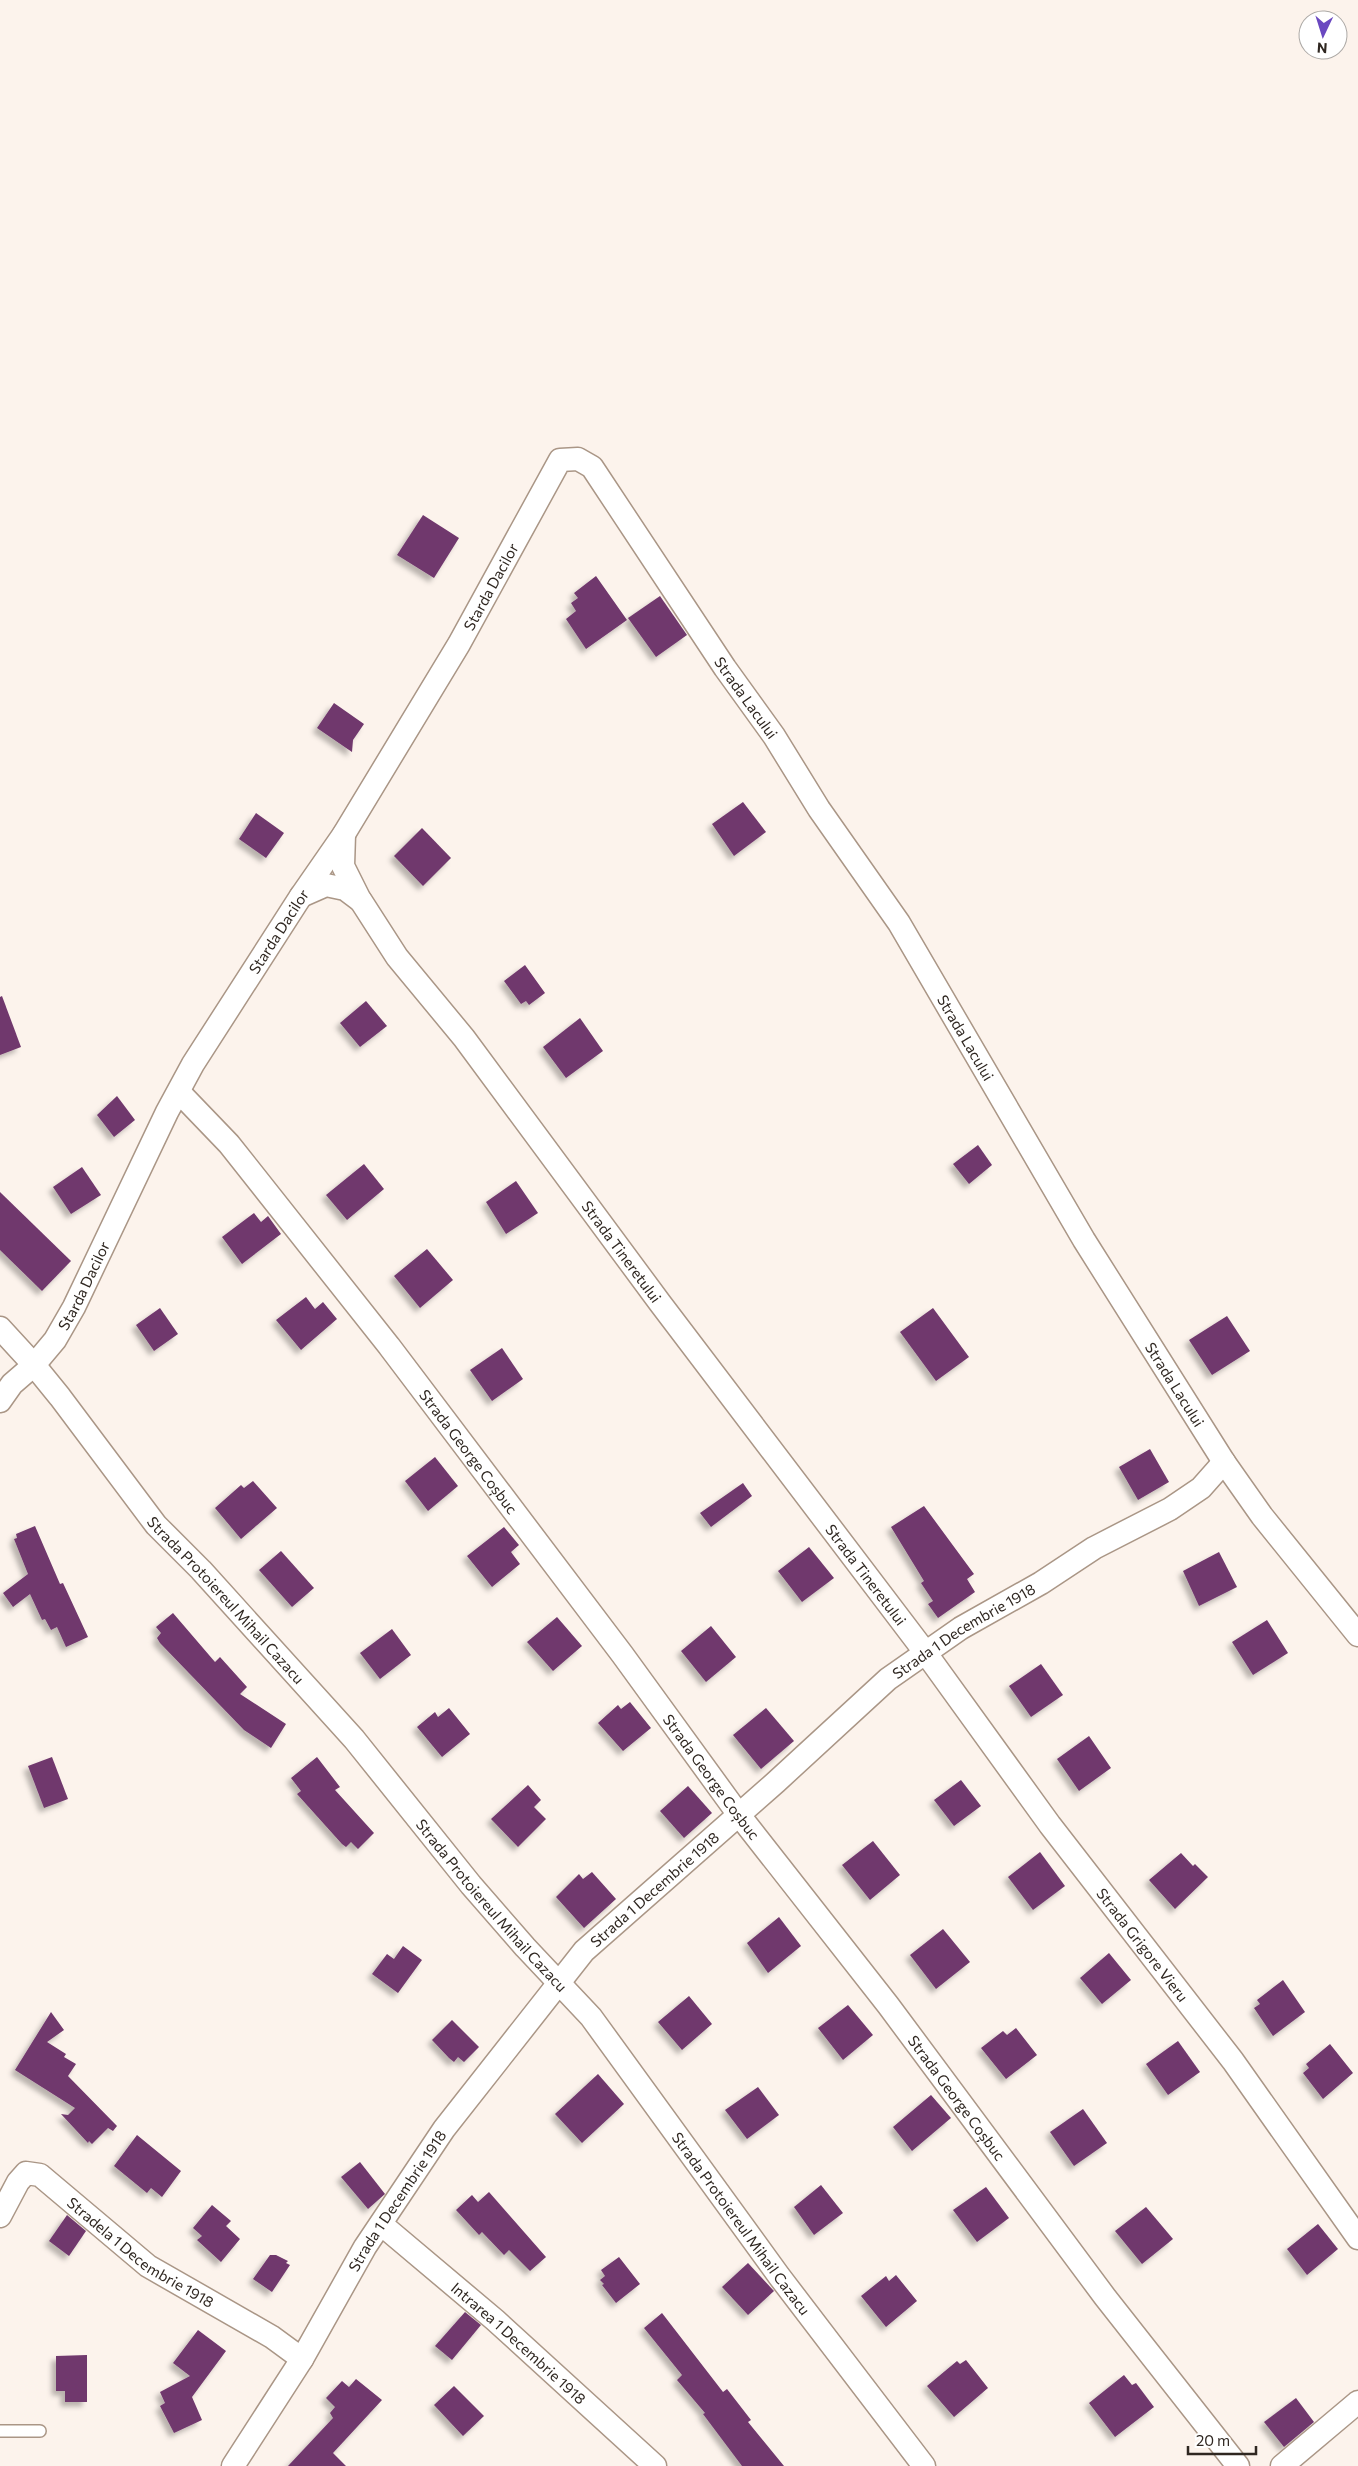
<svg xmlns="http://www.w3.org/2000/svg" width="1358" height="2466" viewBox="0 0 1358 2466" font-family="Commissioner,sans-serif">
<defs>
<filter id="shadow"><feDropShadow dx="-4.5" dy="4.5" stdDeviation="2.5" flood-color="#0004"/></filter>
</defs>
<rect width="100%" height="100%" fill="#fcf3ec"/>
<!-- building -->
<g fill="#70376d" filter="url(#shadow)">
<polygon points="423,515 459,538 434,578 397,555"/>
<polygon points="596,576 627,620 586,649 566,619 576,611 571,603 578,598 574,593"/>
<polygon points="660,596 687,635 656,657 628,618"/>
<polygon points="334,703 364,724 353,740 352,752 317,728"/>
<polygon points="743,802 766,832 734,856 712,824"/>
<polygon points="256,813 284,833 266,858 239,839"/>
<polygon points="422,828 451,858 423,886 394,856"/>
<polygon points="525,965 545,993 529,1005 526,1001 521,1004 504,981"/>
<polygon points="2,996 21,1047 0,1055 0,997"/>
<polygon points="366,1001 387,1026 360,1047 340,1023"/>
<polygon points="580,1018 603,1051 566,1078 543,1047"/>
<polygon points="117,1096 135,1120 114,1137 97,1115"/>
<polygon points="978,1145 992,1165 969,1184 953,1164"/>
<polygon points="364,1164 384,1189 347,1220 326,1195"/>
<polygon points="82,1167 101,1195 71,1214 53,1187"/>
<polygon points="516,1181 538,1213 506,1234 486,1202"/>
<polygon points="0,1192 71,1261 42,1291 0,1250"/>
<polygon points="254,1213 261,1222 268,1216 281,1234 242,1264 222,1237"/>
<polygon points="427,1249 453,1280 420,1308 394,1276"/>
<polygon points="306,1297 315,1309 323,1302 337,1319 301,1350 276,1320"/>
<polygon points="160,1308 178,1334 154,1351 136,1325"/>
<polygon points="933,1308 969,1357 936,1381 900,1332"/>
<polygon points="1227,1316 1250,1351 1212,1375 1189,1340"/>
<polygon points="502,1348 523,1379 492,1401 470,1370"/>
<polygon points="1150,1449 1169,1482 1138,1500 1119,1467"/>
<polygon points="435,1457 458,1486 428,1511 405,1481"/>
<polygon points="253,1481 277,1508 241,1539 215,1508 241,1485 244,1488"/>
<polygon points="743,1483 752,1496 711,1527 700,1513"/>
<polygon points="924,1506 974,1574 967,1579 975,1592 938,1618 928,1604 933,1601 921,1583 924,1581 891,1527"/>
<polygon points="35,1526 60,1584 63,1583 88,1637 66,1647 57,1627 51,1630 45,1619 42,1620 30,1594 13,1607 3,1593 28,1574 14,1539 17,1538 16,1534"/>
<polygon points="504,1527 519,1545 511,1552 520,1564 492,1587 467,1556"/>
<polygon points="809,1547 834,1578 802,1602 778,1571"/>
<polygon points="281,1551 314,1588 292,1607 259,1570"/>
<polygon points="1219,1552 1237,1587 1199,1606 1183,1571"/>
<polygon points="173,1613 215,1662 220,1657 247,1687 240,1694 286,1724 271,1748 244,1730 160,1643 157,1638 161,1633 156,1627"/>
<polygon points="557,1617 582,1646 553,1671 527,1642"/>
<polygon points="1267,1620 1288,1653 1253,1675 1232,1642"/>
<polygon points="711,1626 736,1657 706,1682 681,1651"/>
<polygon points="392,1629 411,1655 380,1679 360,1653"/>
<polygon points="1041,1664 1063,1695 1031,1717 1009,1686"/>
<polygon points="630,1702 651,1728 623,1751 598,1723 618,1705 621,1709"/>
<polygon points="449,1708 470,1734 442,1757 417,1727 435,1712 438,1717"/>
<polygon points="766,1708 794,1741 761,1769 733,1735"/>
<polygon points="1089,1736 1111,1768 1079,1791 1057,1759"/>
<polygon points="52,1757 68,1799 44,1808 28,1766"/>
<polygon points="317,1757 340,1787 335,1790 374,1833 358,1849 351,1842 346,1847 342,1844 297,1794 301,1791 291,1778"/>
<polygon points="961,1780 981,1806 954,1826 934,1800"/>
<polygon points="528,1785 541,1800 534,1807 546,1819 518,1847 491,1819"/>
<polygon points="688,1786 712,1813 684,1838 660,1811"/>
<polygon points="873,1841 900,1875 870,1900 842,1865"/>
<polygon points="1040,1852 1065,1886 1033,1910 1008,1877"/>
<polygon points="1181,1853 1193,1866 1195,1864 1208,1877 1175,1909 1149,1880"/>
<polygon points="592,1872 616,1899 584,1928 556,1897 579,1874 583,1879"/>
<polygon points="779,1917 801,1946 768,1973 747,1943"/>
<polygon points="943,1929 970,1962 936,1989 910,1955"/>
<polygon points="403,1946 422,1960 398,1993 372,1974 387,1954 394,1959"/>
<polygon points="1109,1953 1131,1980 1102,2004 1080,1978"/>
<polygon points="1283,1980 1305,2012 1273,2036 1254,2008 1260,2004 1257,2000"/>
<polygon points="689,1996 712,2024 682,2050 658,2022"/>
<polygon points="848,2005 873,2035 843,2060 818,2028"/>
<polygon points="51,2012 64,2030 47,2042 66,2054 64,2057 76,2064 68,2076 117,2126 113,2131 108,2128 92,2144 89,2141 88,2143 61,2114 68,2115 75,2108 15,2070"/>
<polygon points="452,2020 479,2047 464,2062 458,2057 454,2062 449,2058 432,2040"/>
<polygon points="1016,2028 1037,2055 1006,2079 981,2048 1003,2031 1007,2035"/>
<polygon points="1178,2041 1200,2072 1168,2095 1146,2064"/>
<polygon points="1330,2044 1353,2073 1323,2099 1303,2073 1309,2068 1306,2064"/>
<polygon points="598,2074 624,2104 582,2143 555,2114"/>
<polygon points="758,2087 779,2115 747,2139 725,2110"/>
<polygon points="931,2095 951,2118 912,2151 893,2127"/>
<polygon points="1083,2109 1107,2143 1074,2166 1050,2132"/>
<polygon points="137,2135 181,2171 162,2197 151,2188 147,2193 114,2166"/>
<polygon points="360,2162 385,2194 368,2209 341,2177"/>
<polygon points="821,2185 843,2213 814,2235 794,2207"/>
<polygon points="986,2187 1009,2218 977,2242 953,2210"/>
<polygon points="489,2192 546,2257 530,2271 509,2250 504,2255 482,2232 479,2235 456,2210 472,2195 478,2202"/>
<polygon points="212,2205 231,2221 226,2226 240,2239 221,2262 197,2240 202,2236 193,2228"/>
<polygon points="1146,2207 1173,2239 1142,2264 1115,2231"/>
<polygon points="67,2215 86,2231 69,2256 49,2241"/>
<polygon points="1318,2224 1338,2249 1307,2275 1287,2249"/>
<polygon points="270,2255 276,2255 288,2261 286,2263 290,2265 272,2292 253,2279"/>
<polygon points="619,2257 640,2284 616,2303 602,2285 604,2284 600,2280 605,2276 601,2270"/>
<polygon points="748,2263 774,2291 748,2315 722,2287"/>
<polygon points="896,2275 917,2301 886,2327 861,2296 886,2276 889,2281"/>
<polygon points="465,2312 481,2325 452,2360 435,2346"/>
<polygon points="662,2313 723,2392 727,2389 751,2420 748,2422 784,2466 742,2466 703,2414 705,2413 677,2380 682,2375 644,2328"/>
<polygon points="198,2330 226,2351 192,2397 202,2420 174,2433 160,2406 165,2403 160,2392 190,2376 173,2363"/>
<polygon points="87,2355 87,2402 65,2402 65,2391 56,2391 56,2356"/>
<polygon points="966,2360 988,2388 954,2417 927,2386 957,2361 960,2364"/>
<polygon points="1124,2375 1132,2385 1136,2383 1154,2407 1115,2437 1089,2403"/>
<polygon points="356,2379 382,2400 333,2453 346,2466 288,2466 333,2418 330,2413 335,2407 326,2398 342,2381 349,2387"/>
<polygon points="454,2386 484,2416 463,2436 434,2405"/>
<polygon points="1296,2398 1314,2422 1284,2447 1264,2422"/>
</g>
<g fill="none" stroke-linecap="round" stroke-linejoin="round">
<defs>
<polyline id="service" points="0,2431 40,2431"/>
<g id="minor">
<polyline points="344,834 343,866 360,900"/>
<path id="s1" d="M 301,896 L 326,885 L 345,889 L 361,901 L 397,957 L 464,1038 L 660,1303 L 925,1652 L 1050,1825 L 1233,2061 L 1358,2238"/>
<path id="s2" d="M 179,1092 L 229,1144 L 389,1346 L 622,1654 L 739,1815 L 888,2005 L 1105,2297 L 1238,2466"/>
<path id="s3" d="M 0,1328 L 34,1365 L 60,1397 L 156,1525 L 201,1570 L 354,1739 L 471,1885 L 525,1947 L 591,2017 L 779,2276 L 924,2466"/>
<path id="s4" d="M 0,1401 L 12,1384 L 34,1365 L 55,1340 L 74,1307 L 167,1112 L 193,1064 L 301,896 L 344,834 L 459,644 L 560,460 L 578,459 L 592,467 L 725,668 L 774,736 L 819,809 L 899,923 L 1084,1240 L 1224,1462 L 1262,1516 L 1358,1635"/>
<path id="s5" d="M 0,2216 L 18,2182 L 26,2173 L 40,2175 L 148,2266 L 272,2337 L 302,2359"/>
<path id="s6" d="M 381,2224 L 495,2320 L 655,2466"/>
<path id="s7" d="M 233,2466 L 302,2359 L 365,2247 L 444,2129 L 584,1951 L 776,1782 L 888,1679 L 961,1628 L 1041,1583 L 1094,1548 L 1170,1509 L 1201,1488 L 1224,1462"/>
<polyline points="1282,2466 1358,2402"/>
</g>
</defs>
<!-- service casing -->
<use href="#service" stroke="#aa9686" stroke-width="14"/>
<!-- minor casing -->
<use href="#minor" stroke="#aa9686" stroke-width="25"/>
<!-- service -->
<use href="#service" stroke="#fff" stroke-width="11"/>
<!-- minor -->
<use href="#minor" stroke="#fff" stroke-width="22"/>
</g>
<g text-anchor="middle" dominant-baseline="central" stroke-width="5" stroke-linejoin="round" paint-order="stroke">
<!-- street labels -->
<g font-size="15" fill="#2f2721" stroke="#fff">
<text stroke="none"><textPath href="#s4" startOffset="954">Starda Dacilor</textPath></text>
<text stroke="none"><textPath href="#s4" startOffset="1410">Strada Lacului</textPath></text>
<text stroke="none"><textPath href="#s4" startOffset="549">Starda Dacilor</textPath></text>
<text stroke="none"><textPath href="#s4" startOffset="1815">Strada Lacului</textPath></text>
<text stroke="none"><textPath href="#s1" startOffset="504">Strada Tineretului</textPath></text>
<text stroke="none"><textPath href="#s4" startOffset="144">Starda Dacilor</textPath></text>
<text stroke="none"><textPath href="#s4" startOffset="2220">Strada Lacului</textPath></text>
<text stroke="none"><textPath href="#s2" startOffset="462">Strada George Coșbuc</textPath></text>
<text stroke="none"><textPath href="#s1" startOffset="909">Strada Tineretului</textPath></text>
<text stroke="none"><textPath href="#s3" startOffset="354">Strada Protoiereul Mihail Cazacu</textPath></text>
<text stroke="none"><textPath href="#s7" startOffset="1122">Strada 1 Decembrie 1918</textPath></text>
<text stroke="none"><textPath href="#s2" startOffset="868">Strada George Coșbuc</textPath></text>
<text stroke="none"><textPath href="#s7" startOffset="718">Strada 1 Decembrie 1918</textPath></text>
<text stroke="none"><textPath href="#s3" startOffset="759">Strada Protoiereul Mihail Cazacu</textPath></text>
<text stroke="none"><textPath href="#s1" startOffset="1371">Strada Grigore Vieru</textPath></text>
<text stroke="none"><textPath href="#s2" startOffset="1272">Strada George Coșbuc</textPath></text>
<text stroke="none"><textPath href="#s7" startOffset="312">Strada 1 Decembrie 1918</textPath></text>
<text stroke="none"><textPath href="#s3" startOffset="1164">Strada Protoiereul Mihail Cazacu</textPath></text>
<text stroke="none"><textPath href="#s5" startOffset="192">Stradela 1 Decembrie 1918</textPath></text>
<text stroke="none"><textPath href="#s6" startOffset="182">Intrarea 1 Decembrie 1918</textPath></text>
</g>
</g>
<!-- north arrow -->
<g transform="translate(1323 35) rotate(184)"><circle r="24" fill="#ffffff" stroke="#aca9a6"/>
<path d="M0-4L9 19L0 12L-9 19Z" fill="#6a48c0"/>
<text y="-8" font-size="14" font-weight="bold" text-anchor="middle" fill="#2f2721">N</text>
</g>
<!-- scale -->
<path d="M1188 2446v8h68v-8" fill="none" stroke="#2f2721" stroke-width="2.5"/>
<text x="1196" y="2446" font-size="15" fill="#2f2721" stroke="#ffffff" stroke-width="4" paint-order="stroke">20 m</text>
</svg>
